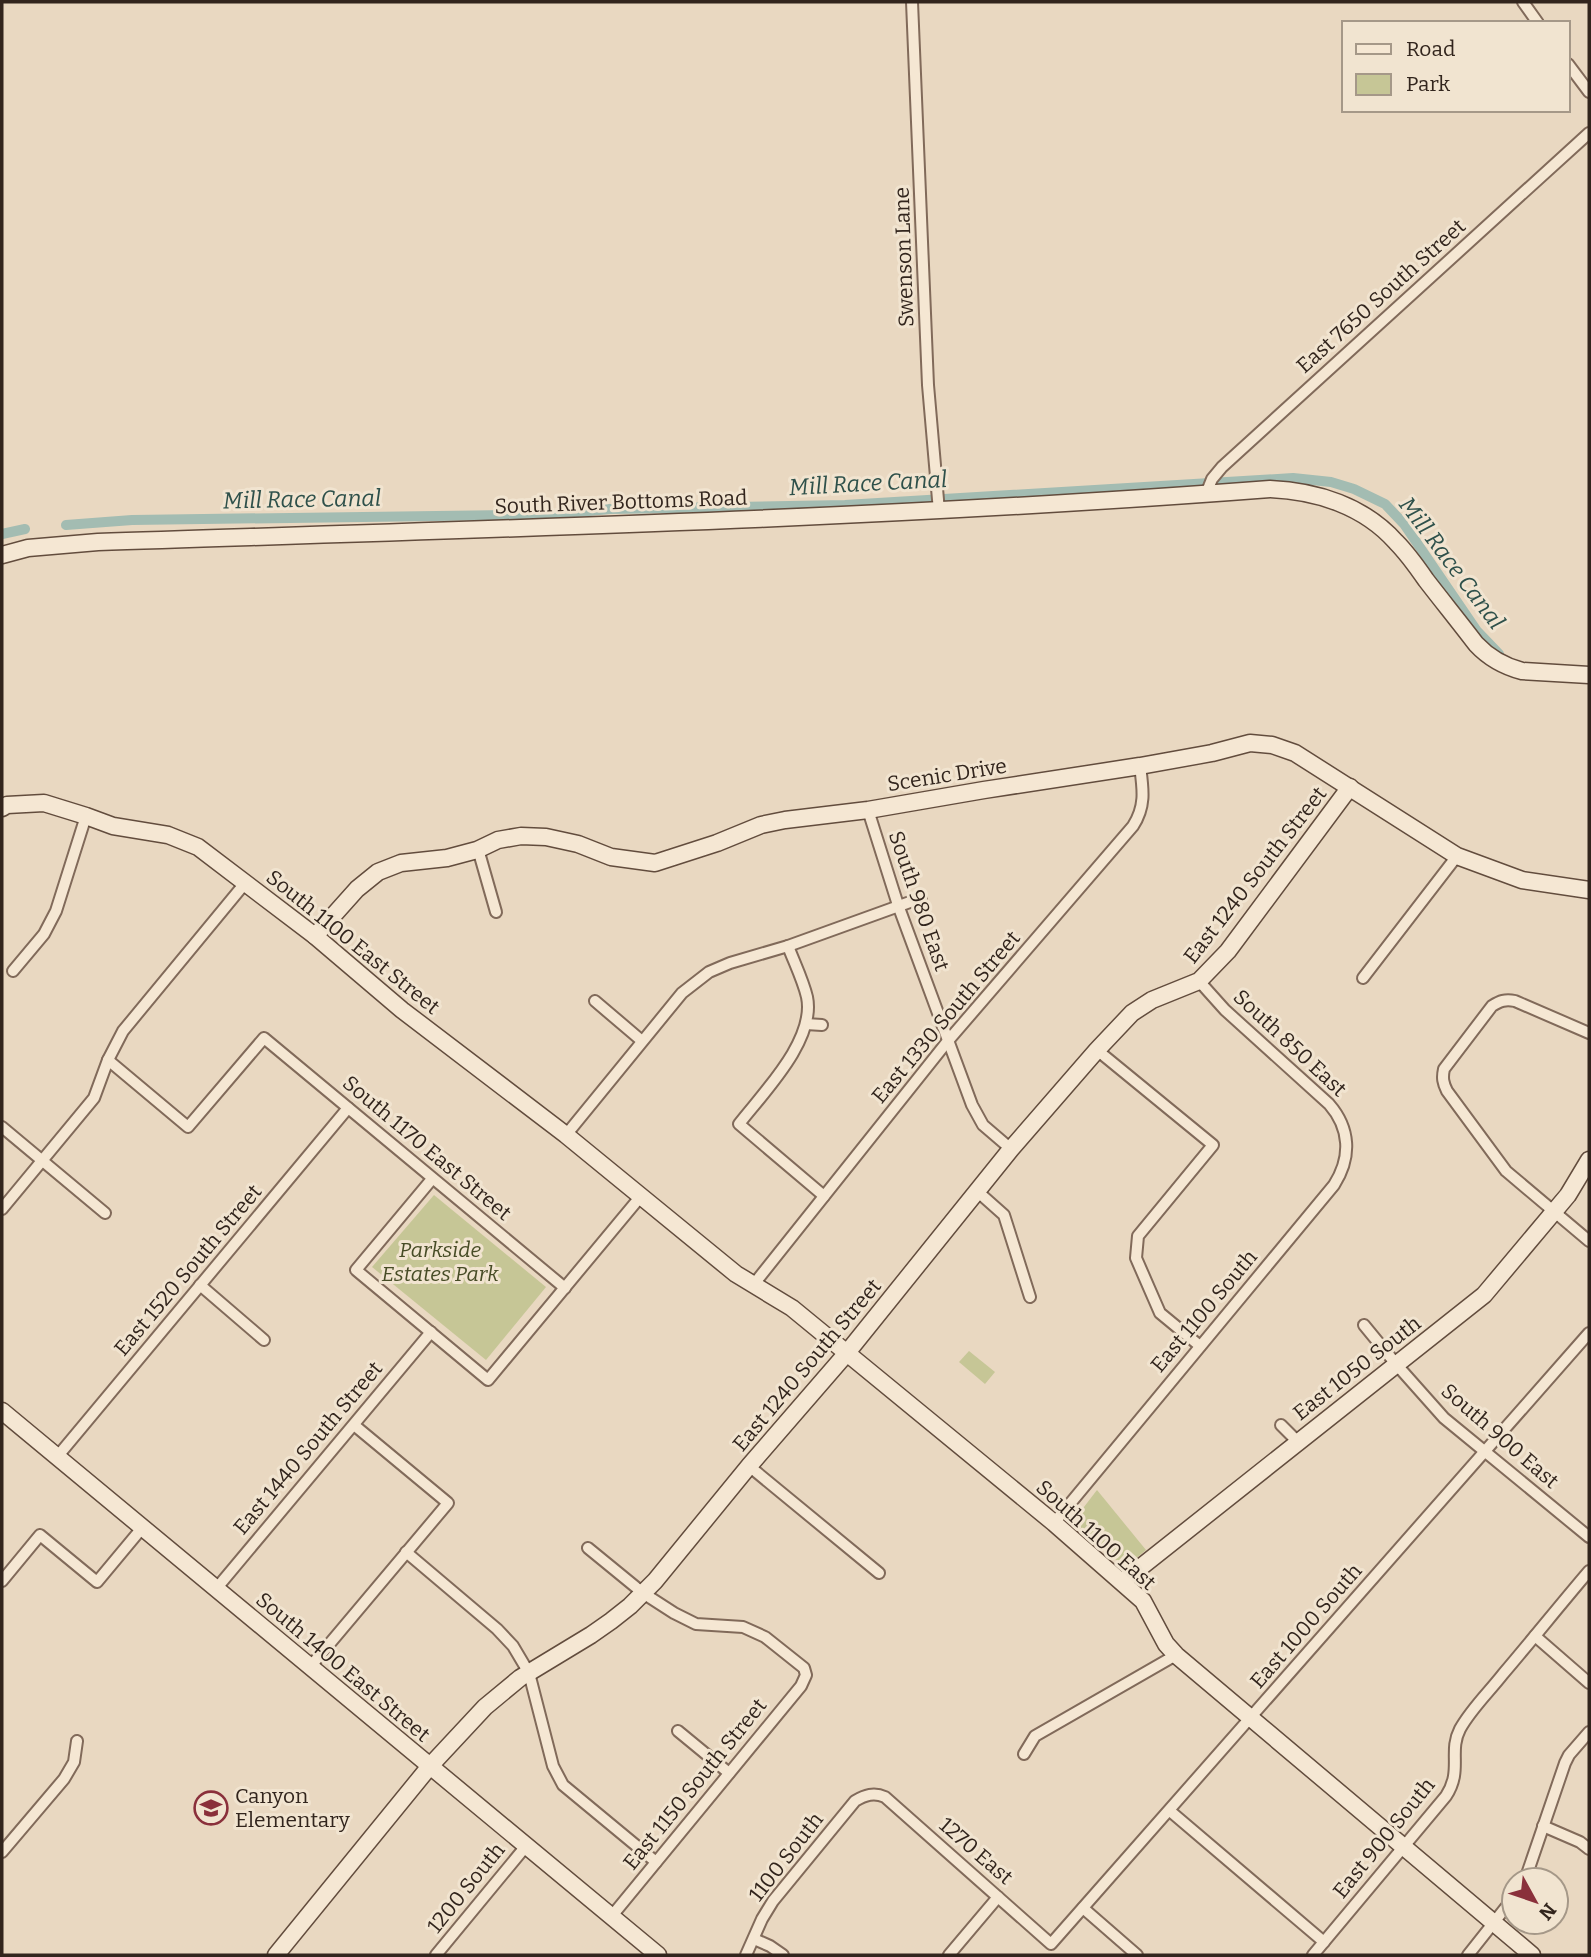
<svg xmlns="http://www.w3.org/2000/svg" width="1591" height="1957" viewBox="0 0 1591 1957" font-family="Bitter,serif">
<rect width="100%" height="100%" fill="#e9d8c1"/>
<!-- green -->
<g fill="#c6c696">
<polygon points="434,1195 546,1287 486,1360 372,1267"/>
<polygon points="969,1351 995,1372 985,1384 959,1362"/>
<polygon points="1097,1490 1146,1550 1128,1565 1121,1564 1075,1525 1074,1520"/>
</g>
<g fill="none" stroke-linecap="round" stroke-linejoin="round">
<!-- canal -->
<g stroke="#a3bcb2" stroke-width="10">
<polyline points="66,525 132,520 509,515 536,516 610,509 845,505 1293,478 1331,482 1354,489 1385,504 1404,524 1477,631 1499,654"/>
<polyline points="2,534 25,529"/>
</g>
<defs>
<g id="street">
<polyline points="912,2 928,385 939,511"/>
<polyline points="1523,2 1538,23"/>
<polyline points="1568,64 1589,92"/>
<polyline points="1206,494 1212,479 1222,467 1589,133"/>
<polyline points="868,810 898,905 972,1105 983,1125 1011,1149"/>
<polyline points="478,849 496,912"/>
<path d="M 788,946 C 794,962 803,980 807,997 C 816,1040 763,1093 739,1124 L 824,1196"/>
<polyline points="13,971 44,934 56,911 86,816"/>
<polyline points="1363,978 1457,856"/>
<polyline points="595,1001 642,1041"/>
<polyline points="806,1024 822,1025"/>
<path d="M 1589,1033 L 1515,1001 C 1505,999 1500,1001 1492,1006 L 1444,1069 C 1442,1078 1443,1083 1447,1091 L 1506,1171 L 1589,1241"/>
<polyline points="1097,1050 1213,1145 1138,1236 1136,1258 1160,1313 1200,1346"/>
<polyline points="108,1060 188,1127 264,1038 565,1288"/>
<polyline points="2,1127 105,1213"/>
<polyline points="566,1135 682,993 709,972 730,963 788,946 921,898"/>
<polyline points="432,1179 356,1270 488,1380 641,1196"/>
<polyline points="977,1191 1004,1215 1030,1297"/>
<polyline points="2,1209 94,1098 108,1060 123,1031 246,882"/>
<path d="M 754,1284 L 947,1042 L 1133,826 C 1146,806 1143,789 1140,766"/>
<polyline points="200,1285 264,1340"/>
<polyline points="1364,1325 1396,1364 1444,1418 1589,1537"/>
<polyline points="1281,1425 1298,1442"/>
<polyline points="57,1457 348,1108"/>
<polyline points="749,1466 879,1573"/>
<path d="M 1054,1523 L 1334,1185 C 1352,1157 1350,1128 1329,1104 L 1225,1010 L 1199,981"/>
<polyline points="588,1548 643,1593 674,1613 696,1624 743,1627 765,1637 804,1668 806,1675 801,1686 611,1917"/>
<polyline points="406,1552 497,1629 513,1646 529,1673 553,1766 563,1785 656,1862"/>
<polyline points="2,1581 40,1535 97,1582 142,1528"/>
<polyline points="216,1589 431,1332"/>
<polyline points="1535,1636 1589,1683"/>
<polyline points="310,1667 448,1503 354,1425"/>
<polyline points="678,1731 729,1773"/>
<polyline points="1024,1754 1035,1736 1176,1655"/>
<polyline points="1170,1811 1324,1942"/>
<polyline points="1543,1826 1580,1842 1589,1849"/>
<polyline points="2,1852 64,1779 74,1762 77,1741"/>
<polyline points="1525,1880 1565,1763 1569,1755 1589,1732"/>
<polyline points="1083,1908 1137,1955"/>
<polyline points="754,1939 770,1946 783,1955"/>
<polyline points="436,1955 526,1846"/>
<path d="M 746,1955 L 762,1919 L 773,1901 L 855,1801 C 865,1795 874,1792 885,1797 L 1051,1944 L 1589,1333"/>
<polyline points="949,1955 998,1897"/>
<path d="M 1313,1955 L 1446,1796 C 1463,1770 1448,1752 1460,1729 C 1471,1709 1489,1692 1503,1674 C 1532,1640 1560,1605 1589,1571"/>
<polyline points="1468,1955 1514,1897"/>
</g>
<g id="secondary">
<path d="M 2,555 L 28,548 L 98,542 C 489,529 880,519 1270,489 C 1317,491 1364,506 1396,542 C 1407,553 1417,567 1426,580 C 1443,602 1460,623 1476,644 C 1489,658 1503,666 1522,671 L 1589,675"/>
<polyline points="2,808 7,805 44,803 86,816 113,826 168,835 198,847 315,936 402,1010 566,1135 736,1274 792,1308 1054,1523 1143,1601 1166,1644 1176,1655 1532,1955"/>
<polyline points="315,936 357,889 378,872 401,863 447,858 477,850 498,840 521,836 546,837 578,844 611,857 655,863 717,843 761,825 785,820 868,810 984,790 1140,766 1212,753 1250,743 1272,745 1295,753 1457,856 1522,880 1589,890"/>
<polyline points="2,1411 658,1955"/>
<polyline points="1122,1582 1484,1295 1568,1195 1589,1160"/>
<polyline points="276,1955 430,1766 485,1707 520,1678 591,1635 611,1621 630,1606 655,1581 749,1466 846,1354 1011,1149 1097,1050 1132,1013 1152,1000 1199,981 1228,951 1350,787"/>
</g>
</defs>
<!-- street casing -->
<use href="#street" stroke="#816a5a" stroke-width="14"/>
<!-- secondary casing -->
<use href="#secondary" stroke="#624c3d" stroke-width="19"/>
<!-- street -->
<use href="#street" stroke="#f5e7d3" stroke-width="10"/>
<!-- secondary -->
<use href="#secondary" stroke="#f5e7d3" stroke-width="16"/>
</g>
<!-- icons -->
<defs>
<symbol id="school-ring" viewBox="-11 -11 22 22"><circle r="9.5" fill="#f1e4d0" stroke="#8a303b" stroke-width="1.5"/><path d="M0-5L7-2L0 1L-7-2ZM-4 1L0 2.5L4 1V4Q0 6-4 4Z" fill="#8a303b"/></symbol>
</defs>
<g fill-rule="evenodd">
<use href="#school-ring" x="192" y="1789" width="38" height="38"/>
</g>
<g text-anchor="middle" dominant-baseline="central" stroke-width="6" stroke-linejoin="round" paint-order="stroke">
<!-- street labels -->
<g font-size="21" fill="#32251d" stroke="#f1e4d0">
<text transform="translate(904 257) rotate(-92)">Swenson Lane</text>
<text transform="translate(1381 296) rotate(-42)">East 7650 South Street</text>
<text transform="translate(621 502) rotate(-2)">South River Bottoms Road</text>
<text transform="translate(947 775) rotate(-9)">Scenic Drive</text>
<text transform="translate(1255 875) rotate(-52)">East 1240 South Street</text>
<text transform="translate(919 901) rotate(71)">South 980 East</text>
<text transform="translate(353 942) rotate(39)">South 1100 East Street</text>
<text transform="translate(946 1017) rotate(-50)">East 1330 South Street</text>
<text transform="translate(1290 1043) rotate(43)">South 850 East</text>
<text transform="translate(427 1148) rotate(40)">South 1170 East Street</text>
<text transform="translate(188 1270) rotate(-50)">East 1520 South Street</text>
<text transform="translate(1204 1311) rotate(-50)">East 1100 South</text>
<text transform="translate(807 1365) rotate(-50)">East 1240 South Street</text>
<text transform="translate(1357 1368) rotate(-38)">East 1050 South</text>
<text transform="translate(1500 1436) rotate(41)">South 900 East</text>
<text transform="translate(308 1448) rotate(-50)">East 1440 South Street</text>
<text transform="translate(1096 1535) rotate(42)">South 1100 East</text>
<text transform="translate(1306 1626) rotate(-49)">East 1000 South</text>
<text transform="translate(343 1667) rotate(40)">South 1400 East Street</text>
<text transform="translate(695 1784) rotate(-51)">East 1150 South Street</text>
<text transform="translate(1384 1838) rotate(-51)">East 900 South</text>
<text transform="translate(976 1851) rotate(41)">1270 East</text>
<text transform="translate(786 1857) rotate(-52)">1100 South</text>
<text transform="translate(466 1888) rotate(-51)">1200 South</text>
</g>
<!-- park labels -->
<g font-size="21" font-style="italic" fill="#474c26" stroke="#f1e4d0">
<text x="440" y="1250">Parkside<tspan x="440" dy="24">Estates Park</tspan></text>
</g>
<!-- poi labels -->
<g font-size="21" fill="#32251d" stroke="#f1e4d0" text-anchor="start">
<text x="235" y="1796">Canyon<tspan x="235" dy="24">Elementary</tspan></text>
</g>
<!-- water labels -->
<g font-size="23" font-style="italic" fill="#2e504a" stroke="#f1e4d0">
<text transform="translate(868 483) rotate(-3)">Mill Race Canal</text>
<text transform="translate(302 499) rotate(-1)">Mill Race Canal</text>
<text transform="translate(1452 563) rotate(53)">Mill Race Canal</text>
</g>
</g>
<!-- border -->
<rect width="1591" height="1957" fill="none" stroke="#32251d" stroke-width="7"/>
<!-- legend -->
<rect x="1342" y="21" width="228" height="91" fill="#f1e4d0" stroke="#a59888" stroke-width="2"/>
<rect x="1356" y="44" width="35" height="10" fill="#f5e7d3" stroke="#a59888" stroke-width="2"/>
<text x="1406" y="56" font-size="21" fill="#32251d">Road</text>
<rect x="1356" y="74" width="35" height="21" fill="#c6c696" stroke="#a59888" stroke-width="2"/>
<text x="1406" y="91" font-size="21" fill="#32251d">Park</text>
<!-- north arrow -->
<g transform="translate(1535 1901) rotate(130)"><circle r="33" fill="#f1e4d0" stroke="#a59888" stroke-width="2"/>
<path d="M0-5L12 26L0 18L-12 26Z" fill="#8a303b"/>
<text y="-10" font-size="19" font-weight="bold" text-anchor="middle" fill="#32251d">N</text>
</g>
</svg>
